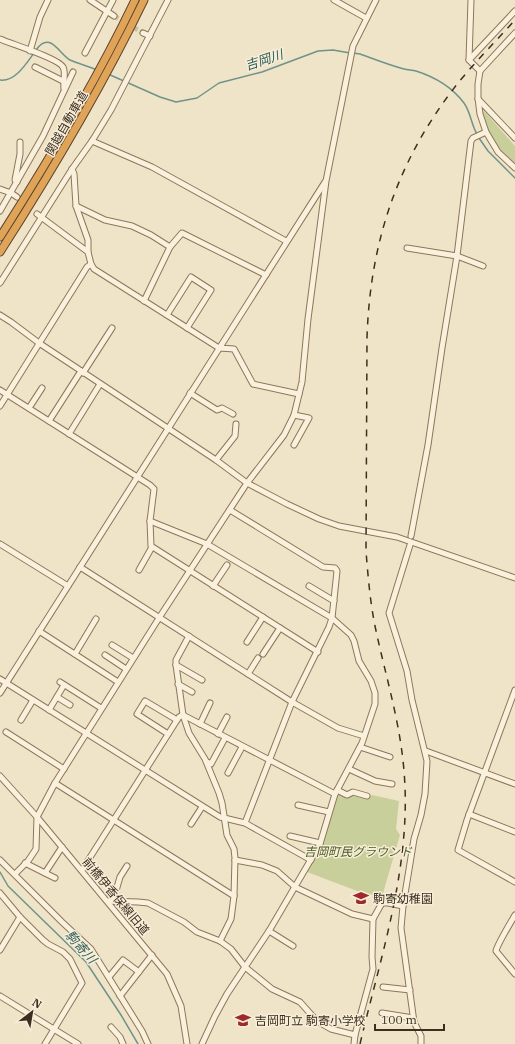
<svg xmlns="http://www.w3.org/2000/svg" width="515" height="1044" viewBox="0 0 515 1044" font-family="'IBM Plex Serif','Noto Sans JP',serif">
<rect width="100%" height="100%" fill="#f0e4c8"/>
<!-- green -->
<g fill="#c9cf9b">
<path d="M 484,111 L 515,146 L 515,166 C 500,151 487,133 483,112 Z"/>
<polygon points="338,793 347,796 354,794 368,798 372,795 399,801 396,829 400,835 381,900 307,872 322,846"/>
</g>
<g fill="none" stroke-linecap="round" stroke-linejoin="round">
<!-- stream -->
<g stroke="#6f938a" stroke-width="1.5">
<path d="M 36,50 C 50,30 59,54 70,60 C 79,64 88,66 97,70"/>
<path d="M 353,53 L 360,54 C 374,59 389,65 404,69 C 408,70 412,70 416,71 C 435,77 452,87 464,103 C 471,113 471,124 477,134"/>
<polyline points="108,74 160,97 176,102 197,98 219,83 262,72 318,51 333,50 350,53"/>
<path d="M 0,80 C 15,82 26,64 34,53"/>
<polyline points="479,138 488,151 515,178"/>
<polyline points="0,872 8,886 86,962 121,1015 138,1044"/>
</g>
<!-- minor-tunnel -->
<polyline stroke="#ccc0a6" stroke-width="5" stroke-dasharray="5 2.5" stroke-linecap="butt" points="114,16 143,33"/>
<defs>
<g id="minor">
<polyline points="90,0 114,16"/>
<polyline points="334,0 366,18"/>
<polyline points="471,0 469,60 480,71"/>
<polyline points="143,33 150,36"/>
<polyline points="515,33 480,71 478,84 478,98 480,114 486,132 498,152 515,168"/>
<path d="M 0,39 C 11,44 58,58 63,67 C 66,72 63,82 64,89"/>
<polyline points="30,51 40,17 48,0"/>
<polyline points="85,53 113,0"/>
<polyline points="469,60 515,11"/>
<polyline points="35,67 63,81"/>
<polyline points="478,99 515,138"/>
<polyline points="92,141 152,167 286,241"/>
<polyline points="72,169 74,174 76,206 88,240 88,252"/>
<polyline points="17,182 15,180 20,154 20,142"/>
<polyline points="0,189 11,193 17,197"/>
<polyline points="76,206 105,220 132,226 151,235 170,247 182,233 266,275"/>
<polyline points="0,211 43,136 73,72"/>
<polyline points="37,214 88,252 91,264 94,269 219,348 234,349 253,384 299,394"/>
<polyline points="407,248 457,256 483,266"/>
<polyline points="0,283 72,169 92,141 111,110 168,0"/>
<polyline points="144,301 170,247"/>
<polyline points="0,315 11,322 39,343 216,460 247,483 287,504 319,519 339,526 397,537 515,578"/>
<polyline points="167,315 191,277 211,290 187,328"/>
<polyline points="83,373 112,328"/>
<polyline points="0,390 150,485 154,489 150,521 151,546 318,652"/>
<polyline points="190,393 217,410 222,408 233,414"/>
<polyline points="0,406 87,267 91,264"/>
<polyline points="29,408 42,388"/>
<polyline points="49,421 81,371"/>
<polyline points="69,434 100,384"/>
<polyline points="294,445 309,418 294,415"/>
<polyline points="216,460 235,436 236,424"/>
<polyline points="230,510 323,567 335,568 337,571 332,618 329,627 292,702 245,823"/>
<polyline points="150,521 207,544 332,618 351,635 354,641 359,661 371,681 375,693 375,704 362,743 335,794 320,844 269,931 227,994 215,1016 202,1044"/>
<polyline points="411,536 428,445 442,348 457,256 471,141 473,138 486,132"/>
<polyline points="0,544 68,586"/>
<polyline points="410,545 389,613 407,671 412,700 427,761 425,794 421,815 414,839 403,906 401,928 414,1022 421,1036 421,1044"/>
<polyline points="80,567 292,702 338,728 364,736"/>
<polyline points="139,570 152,547"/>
<polyline points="213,586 227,565"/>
<polyline points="309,586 334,601"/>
<polyline points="39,631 118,682"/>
<polyline points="189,636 176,660 176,665 183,715 189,733 205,759 219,793 222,803 227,835 234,849 235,858 234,896 231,919 220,941"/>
<polyline points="247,642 263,617"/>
<polyline points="112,645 133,658"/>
<polyline points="75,654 96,619"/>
<polyline points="263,654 280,628"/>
<polyline points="105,655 126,669"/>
<polyline points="176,665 202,680"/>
<polyline points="248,674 258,658"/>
<polyline points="0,679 220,817 245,823 311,860"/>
<polyline points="60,682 101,708"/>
<polyline points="178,684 192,692"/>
<polyline points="515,690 467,820 458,850 515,882"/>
<polyline points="0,693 325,182"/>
<polyline points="57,697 70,705"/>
<polyline points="49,710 64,685"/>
<polyline points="183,715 335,794"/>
<polyline points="21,720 33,700"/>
<polyline points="200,724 210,703"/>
<polyline points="6,732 64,769"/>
<polyline points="168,734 137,714 145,701 177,720"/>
<polyline points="218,734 227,717"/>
<polyline points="360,747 390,757"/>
<polyline points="426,751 515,784"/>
<polyline points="207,762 211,764 225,738"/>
<polyline points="349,769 375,781 392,784"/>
<polyline points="228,773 242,747"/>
<polyline points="0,776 37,817 167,974 181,1006 187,1044"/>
<polyline points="55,783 234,896"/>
<polyline points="337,790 347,795 353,792 367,796"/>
<polyline points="298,805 329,812"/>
<polyline points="469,814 515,832"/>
<polyline points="191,824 202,807"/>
<polyline points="290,836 320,843"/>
<polyline points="0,860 62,922 91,949 142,1031 148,1044"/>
<polyline points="235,860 262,865 277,871 295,887 352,914 373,919"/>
<polyline points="25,863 55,878"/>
<polyline points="82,870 179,717 183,715"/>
<polyline points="45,873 62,847"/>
<polyline points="15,874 28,861 36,849 37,817 55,783 159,618 247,483 284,435 294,415 302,382 308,319 326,181 353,46 376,0"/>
<polyline points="0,893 20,917 43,940 48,944 63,952 70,959 82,983 45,1044"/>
<polyline points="108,901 138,902 148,903 184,922 197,932 220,941 231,949 245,967 272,989 300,1002 317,1021 331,1029 355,1035 373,969 372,957 373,919 382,903 388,903 403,906"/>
<polyline points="113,901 120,877 127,866"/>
<path d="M 515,915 C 511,922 497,945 496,951 L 515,974"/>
<polyline points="269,931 293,946"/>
<polyline points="0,950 20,917"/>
<polyline points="109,977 123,960 139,972"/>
<polyline points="383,987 410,990"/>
<polyline points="0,996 78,1044"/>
<polyline points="120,996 152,955"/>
<polyline points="382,1013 413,1018"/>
<polyline points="111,1027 120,1037 123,1044"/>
<polyline points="354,1044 355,1035"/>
</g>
<g id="highway">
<path d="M 0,237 C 49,160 96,82 135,0"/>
<path d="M 0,252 C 52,171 102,87 144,0"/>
</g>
</defs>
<!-- minor casing -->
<use href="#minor" stroke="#8d765c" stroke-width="7"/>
<!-- highway casing -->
<use href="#highway" stroke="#5b4430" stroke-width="9"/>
<!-- minor -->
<use href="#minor" stroke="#faf1dc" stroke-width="5"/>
<!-- highway -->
<use href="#highway" stroke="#e0a458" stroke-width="7"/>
<!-- rail -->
<path stroke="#3d2e20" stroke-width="1.5" stroke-dasharray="7 7" stroke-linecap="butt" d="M 360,1044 C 381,955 412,864 404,771 C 400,721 385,674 375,626 C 370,601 368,576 366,551 L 367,338 C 370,241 398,159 458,83 C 476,61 496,41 515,20"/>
</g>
<!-- icons -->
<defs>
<symbol id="school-bare" viewBox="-9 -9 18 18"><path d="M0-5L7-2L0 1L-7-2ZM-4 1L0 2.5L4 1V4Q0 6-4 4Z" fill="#9e2a2b" stroke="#f7eed8" stroke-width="2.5" paint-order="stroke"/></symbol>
</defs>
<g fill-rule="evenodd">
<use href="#school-bare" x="350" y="887" width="22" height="22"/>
<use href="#school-bare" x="232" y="1009" width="22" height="22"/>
</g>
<g text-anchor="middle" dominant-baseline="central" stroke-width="3" stroke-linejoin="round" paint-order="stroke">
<!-- street labels -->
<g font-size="12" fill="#3d2e20" stroke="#f7eed8">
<text transform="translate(66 123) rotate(-60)">関越自動車道</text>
<text transform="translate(116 896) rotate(50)">前橋伊香保線旧道</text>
</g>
<!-- park labels -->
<g font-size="12" font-style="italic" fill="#4d5a26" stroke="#f7eed8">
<text x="358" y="851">吉岡町民グラウンド</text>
</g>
<!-- poi labels -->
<g font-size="12" fill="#3d2e20" stroke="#f7eed8" text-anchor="start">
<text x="373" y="898">駒寄幼稚園</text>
<text x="255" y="1020">吉岡町立 駒寄小学校</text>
</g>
<!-- water labels -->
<g font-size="13" font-style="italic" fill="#2f5d5a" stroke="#f7eed8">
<text transform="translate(264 60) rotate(-18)">吉岡川</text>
<text transform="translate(81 947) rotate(48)">駒寄川</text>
</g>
</g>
<!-- north arrow -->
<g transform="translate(32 1012) rotate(31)" stroke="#f7eed8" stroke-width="3" paint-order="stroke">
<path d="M0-3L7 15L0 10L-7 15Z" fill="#3d2e20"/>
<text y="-6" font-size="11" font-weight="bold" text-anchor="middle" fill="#3d2e20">N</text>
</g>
<!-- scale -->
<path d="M375 1024v6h69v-6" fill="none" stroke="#3d2e20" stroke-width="2"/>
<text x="381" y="1024" font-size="12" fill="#3d2e20" stroke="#f7eed8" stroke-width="3" paint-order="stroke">100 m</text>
</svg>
